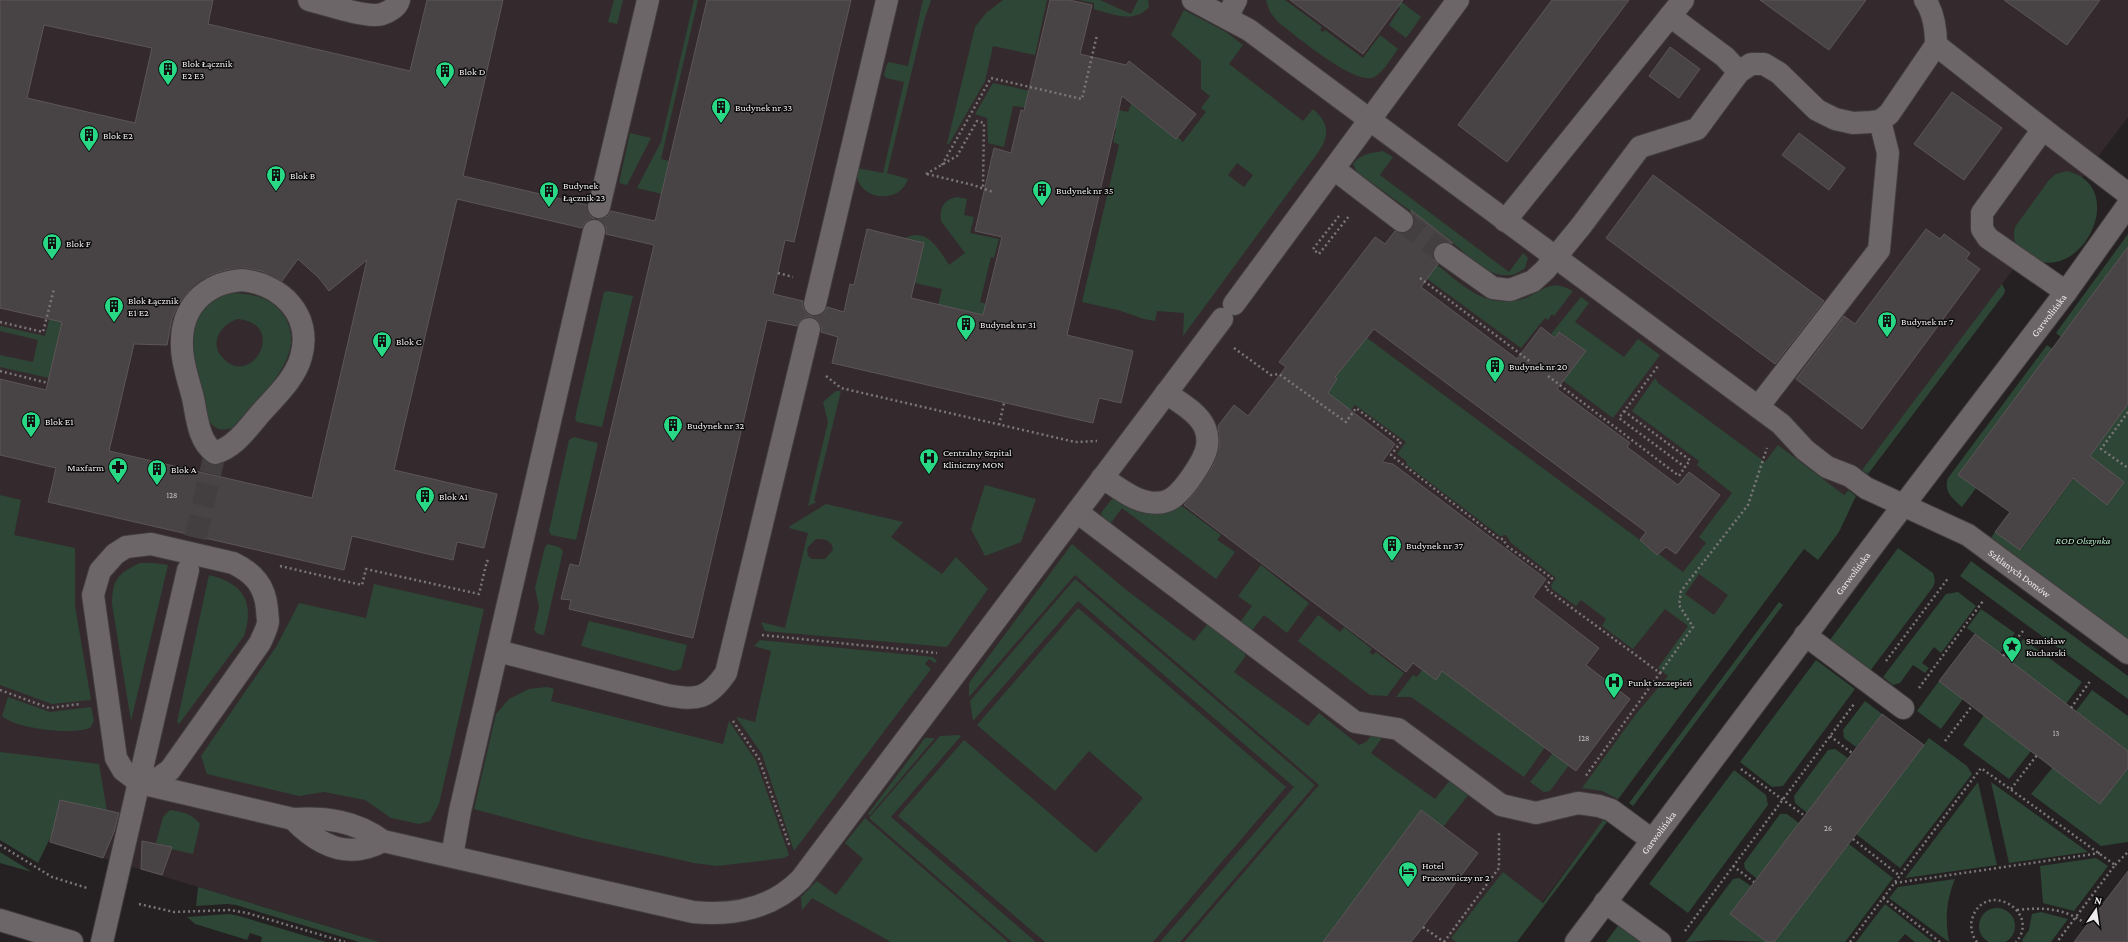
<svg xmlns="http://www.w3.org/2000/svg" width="2128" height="942" viewBox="0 0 2128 942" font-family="'Crimson Pro',serif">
<rect width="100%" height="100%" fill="#252021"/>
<!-- built -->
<polygon fill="#342a2d" points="0,0 2128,0 2128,117 1862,470 1513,942 380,942 0,827"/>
<!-- green -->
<g fill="#2d4636" fill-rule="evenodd">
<polygon points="614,0 623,0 617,24 608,22"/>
<polygon points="694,0 698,0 661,159 669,161 662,194 637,188 661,142"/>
<path d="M 923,0 L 931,0 L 924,21 L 887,173 L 908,179 C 898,208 852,198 857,168 L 883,173 L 904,82 L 886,78 L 884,74 L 887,64 L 889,62 L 908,66 Z"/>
<polygon points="1003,0 1047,0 1035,55 993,46 985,81 949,144 947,144 975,27 986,13"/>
<path d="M 1079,0 L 1100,0 L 1131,14 L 1138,0 L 1148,0 L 1149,7 C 1134,24 1112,14 1094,9 L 1094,3 Z"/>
<path d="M 1266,0 L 1285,0 L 1322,27 L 1320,30 L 1323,32 L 1325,30 L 1363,58 L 1380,35 L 1398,49 C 1391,58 1384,72 1374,77 C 1356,87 1294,34 1278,22 L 1270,12 Z"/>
<polygon points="1390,0 1399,0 1421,17 1406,38 1389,25 1400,8"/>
<path d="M 1184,10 L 1226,32 L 1243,45 L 1229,64 L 1303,121 L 1313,109 C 1339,131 1321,149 1305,170 L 1183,336 L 1184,313 L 1157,311 L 1155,321 L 1144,319 L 1118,310 L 1082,302 L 1119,145 L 1113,142 L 1116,129 L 1022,107 L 1013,106 L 1004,147 L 988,143 L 987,118 L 975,114 L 993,83 L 1128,112 L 1131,104 L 1176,139 L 1178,137 L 1183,142 L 1206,112 L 1201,108 L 1210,96 L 1201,89 L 1201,61 L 1171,35 ZM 1237,163 L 1253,175 L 1244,187 L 1228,175 Z"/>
<polygon points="630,133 651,138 627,185 619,183"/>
<path d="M 1383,151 L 1393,157 L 1380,175 L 1509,272 L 1523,253 L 1528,258 L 1525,268 C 1499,289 1474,260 1453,243 L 1452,241 L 1357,172 L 1353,164 C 1360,154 1371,153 1383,151 Z"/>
<path d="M 2067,171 C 2128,186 2085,276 2039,261 C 2034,259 2030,255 2026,253 C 2015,247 2012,239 2015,227 L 2049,180 L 2056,174 Z"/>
<path d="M 957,197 L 967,199 L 964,215 L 974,217 L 970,233 L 999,239 L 994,258 L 991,257 L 980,302 L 986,304 L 983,315 L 938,305 L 942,289 L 915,283 L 924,243 L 906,238 C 927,227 939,250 949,265 L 965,253 L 941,221 C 939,208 944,199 957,197 Z"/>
<polygon points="2128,234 2128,247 2079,351 2056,333"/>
<path d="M 1437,265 C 1453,277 1472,296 1492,300 C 1503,302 1518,302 1528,297 C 1547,287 1552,280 1573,291 L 1554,316 L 1552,314 L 1548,320 L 1545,318 L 1521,348 L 1426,278 Z"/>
<polygon points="2002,284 2005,290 2004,294 1868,474 1862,470"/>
<polygon points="608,291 633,296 602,427 577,422 575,418 604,292"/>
<path d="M 226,293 C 246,293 269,295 282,313 C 313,354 257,399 232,428 C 222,431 216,430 209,421 L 191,347 C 192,319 202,305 226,293 ZM 237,319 C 289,323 251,391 222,357 C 209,342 221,325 237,319 Z"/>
<polygon points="1581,297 1589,303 1575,322 1624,357 1638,339 1660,355 1613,418 1562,380 1586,351 1560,332 1555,337 1551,334"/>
<polygon points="53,305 65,307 49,378 0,367 0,355 33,362 38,340 0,331 0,326 45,336"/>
<path d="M 1367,338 L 1640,540 L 1657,555 L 1659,554 L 1683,572 L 1706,543 L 1699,537 L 1732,493 L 1697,465 L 1699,461 L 1632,411 L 1655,378 L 1658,383 L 1765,462 L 1778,445 L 1844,495 L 1848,490 L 1856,496 L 1839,532 L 1818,560 L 1804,549 L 1618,799 L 1602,791 L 1582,788 L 1636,714 L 1668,676 L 1658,668 L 1688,626 L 1665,609 L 1633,649 L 1602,626 L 1606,619 L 1581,600 L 1576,606 L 1552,589 L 1551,585 L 1556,578 L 1511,543 L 1506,535 L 1500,536 L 1407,465 L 1406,461 L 1397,454 L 1406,442 L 1355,405 L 1345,417 L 1320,399 L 1336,381 L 1337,379 L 1335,377 ZM 1699,574 L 1728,595 L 1714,615 L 1685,594 Z"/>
<path d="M 2047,345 L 2070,362 L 1962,507 C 1953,499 1943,492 1948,478 Z"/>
<polygon points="836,391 841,391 814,501 817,502 808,506 828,422 823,402"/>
<polygon points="2128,404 2128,640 1990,539 1995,532 2021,550"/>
<polygon points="574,437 598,443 576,540 551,535 549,531 569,440"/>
<polygon points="985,485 1036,499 1021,542 985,556 971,529"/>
<polygon points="0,495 21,500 14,535 75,548 75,606 91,700 52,704 0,685"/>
<polygon points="1115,495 1179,504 1221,535 1217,540 1235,552 1216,579 1122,508 1110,524 1103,518 1101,513"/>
<path d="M 826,504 L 903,522 L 891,537 L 942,574 L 956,557 L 988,589 L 947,647 L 765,631 L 761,622 L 785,628 L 808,533 L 789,528 L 790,526 ZM 816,539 C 825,539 832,540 833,550 L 825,559 L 812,559 L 808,556 L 807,548 Z"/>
<polygon points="548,544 559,547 563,551 544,635 538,634 534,630 539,607 535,588 545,547"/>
<polygon points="1072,544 1125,589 1194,641 1209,622 1245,648 1245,657 1234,672 1308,726 1319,713 1359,745 1366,742 1374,733 1382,738 1371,753 1435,799 1450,780 1469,794 1443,827 1421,810 1323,942 1184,942 1319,785 1075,575 969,697 969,683"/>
<polygon points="1898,548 1933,573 1935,581 1933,587 1870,671 1830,640"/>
<polygon points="1971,561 2128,676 2128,699 1960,576"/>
<path d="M 140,563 L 154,563 L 168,565 L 131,721 L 112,604 C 112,580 118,573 140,563 Z"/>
<polygon points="1261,565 1309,603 1287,633 1264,615 1250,633 1238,625 1252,606 1238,596"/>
<path d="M 209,575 C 243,583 255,602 244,636 L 179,724 L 177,722 Z"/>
<polygon points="1075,579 1315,785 1180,942 1160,942 1294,787 1078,601 973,721 970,701"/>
<polygon points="374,584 484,609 439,804 430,821 419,824 391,818 365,800 324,792 299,796 207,774 201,756 276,647 299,603 366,618"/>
<polygon points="1958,592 1976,606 1941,653 1934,647 1922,663 1929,668 1925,673 1913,665 1900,683 1893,685 1883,677 1946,594"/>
<polygon points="1779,602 1783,605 1633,806 1629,803"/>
<polygon points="1078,608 1286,787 1153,942 1045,942 898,816 964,740 1096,853 1143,798 1089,751 1055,791 977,725"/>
<polygon points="1981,609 2015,633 2000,653 1967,628"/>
<polygon points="1318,615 1340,632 1344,627 1372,649 1369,652 1373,655 1376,652 1404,673 1387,696 1370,695 1298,641"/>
<polygon points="589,621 687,645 681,669 674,671 581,646"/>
<polygon points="2023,639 2082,682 2066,704 2008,660"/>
<polygon points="760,640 933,657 937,661 935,663 929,659 925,664 931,669 794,851 762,754 736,717 755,722 771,651 754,646"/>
<polygon points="1816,660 1855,689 1783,786 1772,787 1740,762"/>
<polygon points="1422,670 1436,679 1442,671 1545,747 1524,777 1414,699 1411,697 1396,697 1413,675 1417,677"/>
<polygon points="1939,681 1963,699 1941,729 1917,711"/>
<polygon points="547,687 554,689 551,701 723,744 729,721 756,761 789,855 784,858 717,866 694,863 582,838 474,809 496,714 509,699 529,689"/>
<polygon points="2092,690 2128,716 2128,751 2076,711"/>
<path d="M 8,697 L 50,712 L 91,707 L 94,721 L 90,728 C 72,735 16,729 2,716 Z"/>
<polygon points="1865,701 1882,714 1856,747 1844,738 1843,730"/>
<polygon points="1984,715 2031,751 2009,779 1963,745"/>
<polygon points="959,735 961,736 891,817 1036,942 1012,942 869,818 940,736"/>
<polygon points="925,738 935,738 869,816 868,814"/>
<polygon points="1929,738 1967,766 1972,774 1900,868 1856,834"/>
<polygon points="1835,749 1848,758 1807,813 1795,803 1794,796 1828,750"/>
<polygon points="0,752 99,764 107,811 60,800 52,834 38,863 0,840"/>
<polygon points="1553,753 1569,765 1550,791 1544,792 1530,782"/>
<polygon points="2053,767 2100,804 2128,768 2128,842 2101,846 2031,794"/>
<polygon points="1734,770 1766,795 1768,805 1688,913 1649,884"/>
<polygon points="1978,782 1997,865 1905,878"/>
<polygon points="1991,782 2088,852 2009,863"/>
<path d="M 170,810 C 183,812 191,813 200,824 L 193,854 L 171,849 L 172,847 L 156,843 L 163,817 Z"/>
<polygon points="1780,814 1787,814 1799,823 1757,879 1745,869 1744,863"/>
<polygon points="865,818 1008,942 891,942 812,898 802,910 801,897 817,881 836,895 863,859 845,843"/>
<polygon points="1603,820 1607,822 1517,942 1456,942 1451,938 1503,872 1543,903"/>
<polygon points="1849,844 1893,878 1845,942 1774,942"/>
<polygon points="0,852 32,872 0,863"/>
<polygon points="2096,858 2108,866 2074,911 2043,903 2040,866"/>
<polygon points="1739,878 1751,886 1730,914 1767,942 1714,940 1686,942 1733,879"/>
<path d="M 1955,879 C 1946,901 1945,919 1949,942 L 1889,898 L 1898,887 Z"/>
<polygon points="198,887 380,942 359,942 236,905 227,904 196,906"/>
<polygon points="1885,904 1933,942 1915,942 1905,934 1898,942 1856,942"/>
<circle cx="1997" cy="926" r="18"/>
<polygon points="2041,912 2068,919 2051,942 2023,942 2022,940 2029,930 2032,914"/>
<polygon points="229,914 239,916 326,942 261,942 262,937 250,933 247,940 195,924 187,917"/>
<polygon points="1620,923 1646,942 1606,942"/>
</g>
<!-- building -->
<g fill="#484344" stroke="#5c5658" fill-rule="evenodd">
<path d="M 0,0 L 213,0 L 208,24 L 410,71 L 427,0 L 503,0 L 463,176 L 587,205 L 590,216 L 595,219 L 585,222 L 582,228 L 457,199 L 394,470 L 497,494 L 484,548 L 457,542 L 453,560 L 352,536 L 344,570 L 48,502 L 56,468 L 0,455 L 0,379 L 46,390 L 62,322 L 0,308 ZM 44,25 L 152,48 L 135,123 L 27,98 ZM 298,259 L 319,278 L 329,291 L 367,260 L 312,498 L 109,451 L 134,344 L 167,345 L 172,318 L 180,302 L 189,291 L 210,275 L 226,270 L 244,268 L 261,271 L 282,281 Z"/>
<polygon points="707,0 851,0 794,242 785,240 773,294 803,301 803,307 806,313 813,316 824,313 827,307 844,312 850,284 854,285 867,229 924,243 911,298 983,315 1002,237 975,231 994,148 1011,153 1021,110 1024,111 1050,0 1069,0 1092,5 1080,54 1126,65 1129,61 1196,114 1176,139 1122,96 1067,335 1133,351 1121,403 1099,398 1093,423 832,363 838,337 821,332 821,326 817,320 812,317 805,317 800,321 797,326 767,320 693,638 569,609 571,600 561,599 570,564 579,566 654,245 606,234 606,227 598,219 608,216 611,211 655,221"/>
<polygon points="1290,0 1403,0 1363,54"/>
<polygon points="1552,0 1629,0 1507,162 1458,125"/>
<polygon points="1760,0 1866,0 1829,50"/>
<polygon points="2004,0 2100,0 2067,45"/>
<polygon points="1670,47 1700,69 1679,98 1649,76"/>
<polygon points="1952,92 2002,128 1964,180 1914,144"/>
<polygon points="1799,133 1845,168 1829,190 1782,155"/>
<polygon points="1653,175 1824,301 1775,364 1606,238"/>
<polygon points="1411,210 1453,243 1440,243 1435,246 1433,253 1434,260 1438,264 1421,287 1517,359 1541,327 1555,338 1559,332 1586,351 1557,389 1630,443 1627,447 1678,485 1689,472 1720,495 1676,554 1666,547 1657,555 1640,540 1646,532 1374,329 1335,377 1337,379 1328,393 1395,444 1382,462 1393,464 1546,579 1533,597 1599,648 1586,665 1630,699 1576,771 1442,671 1436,680 1413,663 1406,672 1184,505 1196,491 1213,466 1220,445 1218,426 1234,405 1248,416 1286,367 1279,362 1375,237 1385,244 1395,231 1406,233 1412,229 1414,222"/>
<polygon points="1926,229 1940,239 1944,234 1970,253 1966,259 1980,269 1862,429 1796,379 1844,316 1855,324"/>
<polygon points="2128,247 2128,404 2090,456 2124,482 2107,505 2073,478 2020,550 1995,532 2010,512 1958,475"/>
<polygon points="1975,634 2128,751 2128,768 2100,804 1939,681"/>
<polygon points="1882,714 1924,745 1774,942 1767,942 1730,914"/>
<polygon points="60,800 119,813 114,832 103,858 50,842"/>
<polygon points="1421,810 1478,853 1419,932 1411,942 1323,942"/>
<polygon points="142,841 172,847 162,875 141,869"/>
<polygon points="2128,871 2128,942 2074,942"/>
</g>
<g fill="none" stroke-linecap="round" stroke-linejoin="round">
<!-- minor-tunnel -->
<g stroke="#433f40" stroke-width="22" stroke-dasharray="22 11" stroke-linecap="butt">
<polyline points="1402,221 1445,254"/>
<polyline points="188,570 215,453"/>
</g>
<defs>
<g id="minor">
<path d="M 309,0 C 330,5 352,14 373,15 C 382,16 397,9 399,0"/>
<path id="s1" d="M 1193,0 L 1249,30 L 1370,120 L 1781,424 L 1805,450 L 1827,467 L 1850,476 L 1866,488 L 1968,535 L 2128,653"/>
<polyline points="1670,16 1725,57 1739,72"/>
<polyline points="1227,17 1236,0"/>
<polyline points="1936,45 2043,129"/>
<polyline points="1334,169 1402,221"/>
<polyline points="599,207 648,0"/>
<polyline points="1505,221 1683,0"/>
<path d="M 1445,254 L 1493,288 L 1510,290 L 1533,281 L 1545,270 L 1581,226 L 1640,147 L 1697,129 L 1739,72 L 1751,64 L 1764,64 L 1779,73 L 1817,110 L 1835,119 L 1853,123 L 1871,122 L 1880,121 L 1889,114 L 1936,45 C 1936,30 1934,13 1925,0"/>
<path d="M 242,280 C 281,284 313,315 301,357 C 295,379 275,397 260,414 C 247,429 235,447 215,453 C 198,441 197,417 193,398 C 189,382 182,363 182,347 C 180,308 204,283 242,280 Z"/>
<polyline points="2066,292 1988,238 1982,229 1982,213 2043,129 2128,194"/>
<polyline points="815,304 887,0"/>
<polyline points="1234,304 1458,0"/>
<polyline points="1758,407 1879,250 1888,153 1880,121"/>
<path d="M 1102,478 C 1117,486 1132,500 1148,502 C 1154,503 1163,503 1169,500 C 1182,494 1205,460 1207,446 C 1208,440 1207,433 1205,428 C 1199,413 1179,402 1166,393"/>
<polyline points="1077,512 1355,722 1398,729 1501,805 1536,813 1578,803 1599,806 1611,810 1652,840"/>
<polyline points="1805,635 1903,708"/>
<path d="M 498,651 L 667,695 C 697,701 708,699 726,673 L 809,329"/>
<path d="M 140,783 L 160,777 L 170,770 L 260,643 C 263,636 267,629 268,622 C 268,618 267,613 267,609 C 265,586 254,573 233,563 L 151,544 L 126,547 L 115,554 L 100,571 L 93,595 L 116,758 L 123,770 L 140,783 L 293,819 C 326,817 356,821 383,841 L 693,912 C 733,916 773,908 801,879 L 1222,319"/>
<path d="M 293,819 C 319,846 348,860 383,841"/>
<polyline points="452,856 460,811 594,231"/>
<polyline points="1605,902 1660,942"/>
<polyline points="0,920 72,942"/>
<polyline points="102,942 188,570"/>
<path id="s2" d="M 1576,942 L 1887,527 L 2066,292 L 2128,205"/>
</g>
</defs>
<!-- minor casing -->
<use href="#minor" stroke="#403c3d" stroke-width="24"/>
<!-- path -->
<g stroke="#7b7778" stroke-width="2.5" stroke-dasharray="2 3" stroke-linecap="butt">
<polyline points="942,165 991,78 1082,99 1097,35"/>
<polyline points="926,174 957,156 977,121 984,123 983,188"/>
<polyline points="927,174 973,185 993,192"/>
<polyline points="1339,216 1313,249 1319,254 1349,216"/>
<polyline points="778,273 793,277"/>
<polyline points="1420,278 1531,362"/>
<polyline points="0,322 43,332 54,289"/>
<polyline points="1234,348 1271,375 1279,374 1346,422 1356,408 1401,442 1391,455 1499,539 1503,539 1507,546 1552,578 1545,588 1660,673 1585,777"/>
<polyline points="0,371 48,383"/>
<polyline points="826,376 841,388 1075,442 1097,441"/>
<polyline points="1548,376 1679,476 1685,467 1619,418 1658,366"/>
<polyline points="1624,411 1690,460 1685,467"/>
<polyline points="2128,412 2101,449 2128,468"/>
<polyline points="999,425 1004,403"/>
<polyline points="280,566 362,585 366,569 479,594 487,561 491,562"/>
<polyline points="762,635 937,653"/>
<polyline points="2003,656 2023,631"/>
<polyline points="1886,661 1949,577"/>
<polyline points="1660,673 1693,627 1679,605 1681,591 1748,505 1767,448"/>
<polyline points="1919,688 1983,601"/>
<polyline points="0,690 49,708 80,704"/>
<polyline points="2071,708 2091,680"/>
<polyline points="733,721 759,759 790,847"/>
<polyline points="1830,736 1852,753"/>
<polyline points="1945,741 1972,706"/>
<polyline points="1741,769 1805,816"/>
<polyline points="2011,789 2037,755"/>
<polyline points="1853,839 1900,876"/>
<polyline points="0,845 52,877 87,888"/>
<polyline points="2115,865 2128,852"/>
<polyline points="1733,866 1754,882"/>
<polyline points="1895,883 2100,853"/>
<polyline points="1883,898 1940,942"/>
<polyline points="139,904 174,912 230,910 247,913 345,942"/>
<path d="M 2017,910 C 2043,907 2066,908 2087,925"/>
<polyline points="1423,927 1444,942"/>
<polyline points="1685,931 1854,704"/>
<polyline points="1444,942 1499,868 1499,833"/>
<polyline points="1850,942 1981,768 2115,865 2057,942"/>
<path d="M 1977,942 C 1972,936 1970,927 1972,919 C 1985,878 2042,912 2016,942"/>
</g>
<!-- minor -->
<use href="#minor" stroke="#6c6668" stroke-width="22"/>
</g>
<!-- icons -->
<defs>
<symbol id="building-pin" viewBox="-11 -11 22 30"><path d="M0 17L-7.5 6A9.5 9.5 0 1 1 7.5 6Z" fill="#29d885" stroke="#0c0b0b"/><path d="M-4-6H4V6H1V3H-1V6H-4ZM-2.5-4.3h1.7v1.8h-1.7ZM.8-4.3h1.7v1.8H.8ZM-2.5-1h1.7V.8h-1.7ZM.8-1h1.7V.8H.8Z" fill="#111"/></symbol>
<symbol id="hospital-pin" viewBox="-11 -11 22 30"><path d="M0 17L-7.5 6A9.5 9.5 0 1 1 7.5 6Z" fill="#29d885" stroke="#0c0b0b"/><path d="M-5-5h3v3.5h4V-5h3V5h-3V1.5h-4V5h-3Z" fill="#111"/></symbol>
<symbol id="pharmacy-pin" viewBox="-11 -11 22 30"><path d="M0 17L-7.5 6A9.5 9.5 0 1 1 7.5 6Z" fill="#29d885" stroke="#0c0b0b"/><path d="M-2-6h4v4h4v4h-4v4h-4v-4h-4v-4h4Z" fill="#111"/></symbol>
<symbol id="sight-pin" viewBox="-11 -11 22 30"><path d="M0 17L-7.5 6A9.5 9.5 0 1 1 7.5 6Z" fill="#29d885" stroke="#0c0b0b"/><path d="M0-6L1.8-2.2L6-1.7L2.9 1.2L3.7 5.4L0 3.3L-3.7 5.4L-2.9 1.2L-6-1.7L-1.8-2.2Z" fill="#111"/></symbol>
<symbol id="hotel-pin" viewBox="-11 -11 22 30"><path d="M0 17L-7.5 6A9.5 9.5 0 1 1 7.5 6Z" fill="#29d885" stroke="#0c0b0b"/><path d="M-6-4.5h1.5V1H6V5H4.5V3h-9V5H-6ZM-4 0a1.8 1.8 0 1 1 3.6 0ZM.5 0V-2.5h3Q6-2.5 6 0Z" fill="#111"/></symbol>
</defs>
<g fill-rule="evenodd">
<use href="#building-pin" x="157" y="58" width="22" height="30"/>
<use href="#building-pin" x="434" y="60" width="22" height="30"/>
<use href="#building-pin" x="710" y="96" width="22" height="30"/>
<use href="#building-pin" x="78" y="124" width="22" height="30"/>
<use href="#building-pin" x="265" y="164" width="22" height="30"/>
<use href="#building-pin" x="1031" y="179" width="22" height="30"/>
<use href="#building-pin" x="538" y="180" width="22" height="30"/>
<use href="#building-pin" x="41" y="232" width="22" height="30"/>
<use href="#building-pin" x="103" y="295" width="22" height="30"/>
<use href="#building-pin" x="1876" y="310" width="22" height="30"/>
<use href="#building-pin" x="955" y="313" width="22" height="30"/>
<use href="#building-pin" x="371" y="330" width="22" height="30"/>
<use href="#building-pin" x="1484" y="355" width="22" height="30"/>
<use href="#building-pin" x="20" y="410" width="22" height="30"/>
<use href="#building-pin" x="662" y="414" width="22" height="30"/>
<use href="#hospital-pin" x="918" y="447" width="22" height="30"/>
<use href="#pharmacy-pin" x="107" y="456" width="22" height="30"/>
<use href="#building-pin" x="146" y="458" width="22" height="30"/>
<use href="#building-pin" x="414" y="485" width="22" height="30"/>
<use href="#building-pin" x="1381" y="534" width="22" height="30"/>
<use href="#sight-pin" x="2001" y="635" width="22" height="30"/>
<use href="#hospital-pin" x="1603" y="671" width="22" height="30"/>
<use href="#hotel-pin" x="1397" y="860" width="22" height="30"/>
</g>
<g text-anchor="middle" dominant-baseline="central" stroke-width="3" stroke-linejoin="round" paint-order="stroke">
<!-- number labels -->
<g font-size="8" fill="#c5c2c3">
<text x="172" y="495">128</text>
<text x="2056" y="733">13</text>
<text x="1584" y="738">128</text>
<text x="1828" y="828">26</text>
</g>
<!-- poi labels -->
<g font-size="10" fill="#efeced" stroke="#0c0b0b" text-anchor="start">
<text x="182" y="63">Blok Łącznik<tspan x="182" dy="12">E2 E3</tspan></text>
<text x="459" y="71">Blok D</text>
<text x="735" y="107">Budynek nr 33</text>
<text x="103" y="135">Blok E2</text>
<text x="290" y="175">Blok B</text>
<text x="563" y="185">Budynek<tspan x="563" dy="12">Łącznik 23</tspan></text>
<text x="1056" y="190">Budynek nr 35</text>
<text x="66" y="243">Blok F</text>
<text x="128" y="300">Blok Łącznik<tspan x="128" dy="12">E1 E2</tspan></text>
<text x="1901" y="321">Budynek nr 7</text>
<text x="980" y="324">Budynek nr 31</text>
<text x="396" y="341">Blok C</text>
<text x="1509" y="366">Budynek nr 20</text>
<text x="45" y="421">Blok E1</text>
<text x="687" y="425">Budynek nr 32</text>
<text x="943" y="452">Centralny Szpital<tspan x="943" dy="12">Kliniczny MON</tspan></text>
<text x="104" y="467" text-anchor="end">Maxfarm</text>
<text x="171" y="469">Blok A</text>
<text x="439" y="496">Blok A1</text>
<text x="1406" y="545">Budynek nr 37</text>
<text x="2026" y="640">Stanisław<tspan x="2026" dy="12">Kucharski</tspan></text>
<text x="1628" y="682">Punkt szczepień</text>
<text x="1422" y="865">Hotel<tspan x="1422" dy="12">Pracowniczy nr 2</tspan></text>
</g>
<!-- street labels -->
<g font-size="10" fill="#efeced" stroke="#0c0b0b">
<text stroke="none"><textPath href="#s2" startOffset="785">Garwolińska</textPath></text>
<text stroke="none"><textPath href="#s2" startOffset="461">Garwolińska</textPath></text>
<text stroke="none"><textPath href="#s1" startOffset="1010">Szklanych Domów</textPath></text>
<text stroke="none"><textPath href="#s2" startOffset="137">Garwolińska</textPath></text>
</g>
<!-- park labels -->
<g font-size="10" font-style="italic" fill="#b7eeca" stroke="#0c0b0b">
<text x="2083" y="540">ROD Olszynka</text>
</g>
</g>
<!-- north arrow -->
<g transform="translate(2096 910) rotate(13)" stroke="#0c0b0b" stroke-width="3" paint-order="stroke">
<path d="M0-3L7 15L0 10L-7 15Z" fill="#efeced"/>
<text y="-6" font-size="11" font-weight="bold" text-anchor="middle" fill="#efeced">N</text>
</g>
</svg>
